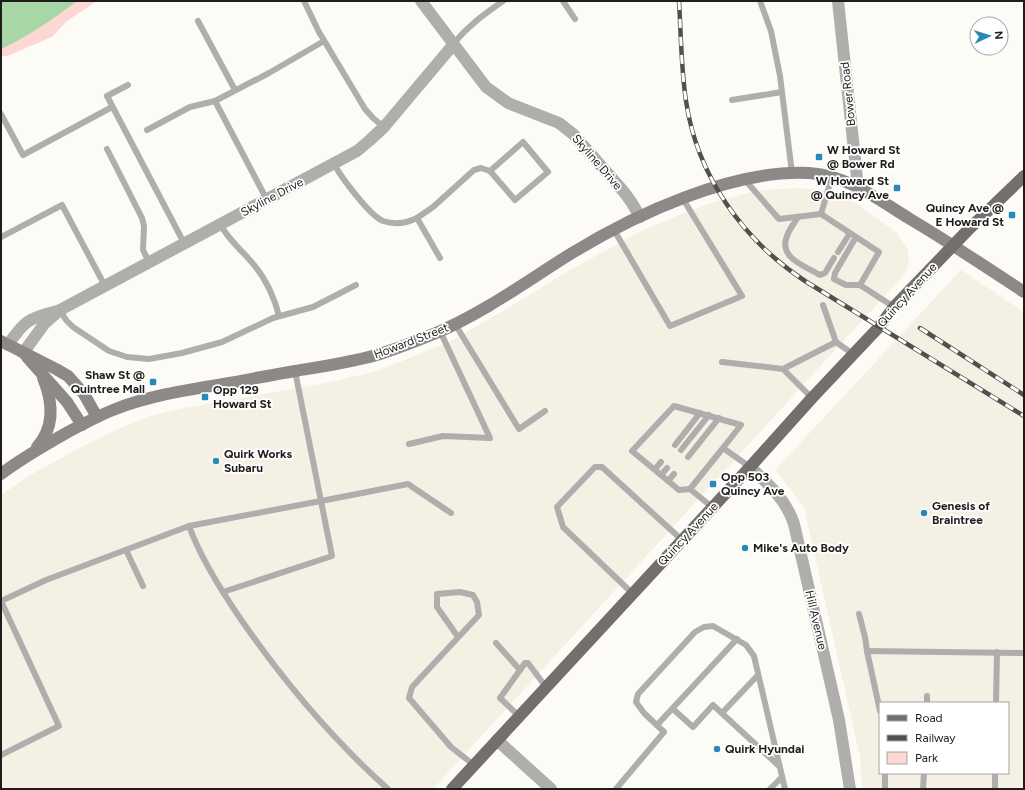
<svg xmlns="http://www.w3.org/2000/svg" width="1025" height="790" viewBox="0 0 1025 790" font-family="Figtree,sans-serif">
<rect width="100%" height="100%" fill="#fdfbf6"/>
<!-- built -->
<g fill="#f5f0e4" fill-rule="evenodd">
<polygon points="798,188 830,191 854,202 896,232 907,248 909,259 907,270 902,277 433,789 1,789 1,495 32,474 87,444 125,426 150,416 179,409 326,383 377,371 447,343 503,311 570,270 645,229 707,204 760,190"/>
<path d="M 961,270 L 1024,312 L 1024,789 L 862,789 L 860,757 L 804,507 L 775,470 ZM 880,703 L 1008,703 L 1008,773 L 880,773 Z"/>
</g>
<!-- green -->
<polygon fill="#fdd7d2" points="1,1 97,1 67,21 52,37 7,56 1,56"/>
<!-- water -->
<path fill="#a8d7a7" d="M 1,1 L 77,1 C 53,19 29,36 1,49 Z"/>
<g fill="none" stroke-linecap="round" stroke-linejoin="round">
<!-- lane -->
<g stroke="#b0aead" stroke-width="6">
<polyline points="304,1 319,32 365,109 373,118 384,127"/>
<polyline points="563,1 575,19"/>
<polyline points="760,1 771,31 780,76 792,173"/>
<polyline points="198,21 235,90"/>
<path d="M 453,44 C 469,25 483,15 503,1"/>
<polyline points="128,85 107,96 184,243"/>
<polyline points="732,100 782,92"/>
<polyline points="1,114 23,155 112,107"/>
<polyline points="147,130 190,107 215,101"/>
<polygon points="523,142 548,172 515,200 490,171"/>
<polyline points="107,149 142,218 144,226 143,250 149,262"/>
<path d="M 334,164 C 341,177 370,216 383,221 C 395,225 407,223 417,218"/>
<polyline points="745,180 779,219 821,214 879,252 860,285 894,307"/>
<polyline points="267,200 215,101 269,73 324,41"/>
<polyline points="821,214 832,176"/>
<path d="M 798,217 C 794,223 789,230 787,236 C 778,258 805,266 820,275 L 825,273 L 834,258"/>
<path d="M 220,224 C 229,241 243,251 254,265 C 266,279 275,299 279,316"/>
<polyline points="614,230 670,326 742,296 683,199"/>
<polyline points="1,237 62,205 105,286"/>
<polyline points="856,237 835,273 834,279 846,285 860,285"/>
<polyline points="838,252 850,233"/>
<polyline points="440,258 417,218 433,207 474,170 481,168 490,171"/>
<polyline points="60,310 66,320 73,327 109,351 127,357 149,359 182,353 222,342 273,318 313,307 356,285"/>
<polyline points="455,324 519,429 545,411"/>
<polyline points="836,342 853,354"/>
<polyline points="722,362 783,369 812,398"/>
<polyline points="783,369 836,342 823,305"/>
<path d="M 295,371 L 321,501 L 189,526 C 201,559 222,592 242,621 C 285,683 332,739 388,789"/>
<polyline points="409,444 443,436 490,438 440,331"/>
<polyline points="675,445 700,413"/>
<polyline points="723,448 690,489 679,490 632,451 674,406 741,425 723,448 750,467"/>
<polyline points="681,450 709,415"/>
<polyline points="688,457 719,418"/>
<polyline points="655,469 661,462"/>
<polyline points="661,475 667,468"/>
<polyline points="668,481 674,474"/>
<polyline points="690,489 712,507"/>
<polyline points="126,550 143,586"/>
<polyline points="223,592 332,556 321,501 408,484 451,513"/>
<polyline points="632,593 563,527 557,507 595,467 602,467 682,540"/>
<polyline points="859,614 865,637 867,651"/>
<polyline points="458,637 437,607 437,594 460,592 473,595 477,602 479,615 412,687 409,698 451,747 474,765"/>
<polyline points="496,643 520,670"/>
<polyline points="927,703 927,696"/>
<polyline points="996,703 997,652"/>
<polyline points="673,709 693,727 713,705 779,766"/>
<polyline points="880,711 867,651 1024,653"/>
<polyline points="722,713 758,675"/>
<polyline points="519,716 500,698 525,663 528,663 546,687"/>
<polyline points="657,725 737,639"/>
<polyline points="1,755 59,726 1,601 46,580 189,526"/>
<polyline points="616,789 664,732 644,713 636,702 638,694 695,632 704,627 713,626 746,645 754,656 785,789"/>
<polyline points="770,789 782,777"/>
<polyline points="885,789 885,773"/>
<polyline points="923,789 924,773"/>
<polyline points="995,789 995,773"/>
</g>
<!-- street -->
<g stroke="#b0aead" stroke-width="12">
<polyline points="421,1 486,87 508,103 559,123 573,134 624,192 632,203 640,217"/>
<polyline points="838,1 858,187"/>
<path d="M 8,345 C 24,321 29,318 57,311"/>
<polyline points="23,353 45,323 60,310 357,151 370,140 384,127 453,45"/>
<path d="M 750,467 C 768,484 786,499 794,524 L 839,720 L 850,789"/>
<polyline points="497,740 551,789"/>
</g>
<!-- secondary -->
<g stroke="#8c8988" stroke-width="12">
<polyline points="1,341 56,369 68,376 84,394 97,417"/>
<polyline points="27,357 67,402 82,425"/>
<path d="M 37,447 C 55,427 53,402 43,378"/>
<path d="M 1,474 C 22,458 45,445 68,432 C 83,424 98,416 113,410 C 148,396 186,390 223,384 C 247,380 271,375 295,371 C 325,366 355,362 383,353 C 401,347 419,340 436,333 C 485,312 527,281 572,253 C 636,214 733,169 809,173 C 847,175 879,200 910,219 C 949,242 986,267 1024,292"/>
</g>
<!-- primary -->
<polyline stroke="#736f6d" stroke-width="12" points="452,789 750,467 812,398 879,327 894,307 967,231 1024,176"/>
<defs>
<g id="rail">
<path d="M 679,1 C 681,34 681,68 686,101 C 697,176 743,240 805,281 L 1024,416"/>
<polyline points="920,328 1024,395"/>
</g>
</defs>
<!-- rail casing -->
<use href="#rail" stroke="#51504d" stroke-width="4.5"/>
<!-- rail -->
<use href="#rail" stroke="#fff" stroke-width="3" stroke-dasharray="9" stroke-linecap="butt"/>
</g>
<!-- markers -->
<g fill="#2889b4" stroke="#fff" stroke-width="1.5">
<rect x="815" y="153" width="8" height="8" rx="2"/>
<rect x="893" y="184" width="8" height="8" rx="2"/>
<rect x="1008" y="211" width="8" height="8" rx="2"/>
<rect x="149" y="378" width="8" height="8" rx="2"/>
<rect x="201" y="393" width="8" height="8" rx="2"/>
<circle cx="216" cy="461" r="4"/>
<rect x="709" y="480" width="8" height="8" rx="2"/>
<circle cx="924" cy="513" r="4"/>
<circle cx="745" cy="548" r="4"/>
<circle cx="717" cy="749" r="4"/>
</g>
<g text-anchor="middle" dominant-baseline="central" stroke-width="3.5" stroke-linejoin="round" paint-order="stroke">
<!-- street labels -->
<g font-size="12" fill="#1e1d1b" stroke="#fff">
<text transform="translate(848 94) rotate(-96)">Bower Road</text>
<text transform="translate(597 162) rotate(49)">Skyline Drive</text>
<text transform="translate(272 197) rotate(-28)">Skyline Drive</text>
<text transform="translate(907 295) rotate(-48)">Quincy Avenue</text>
<text transform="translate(411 341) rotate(-21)">Howard Street</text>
<text transform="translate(688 534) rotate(-47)">Quincy Avenue</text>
<text transform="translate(816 620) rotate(77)">Hill Avenue</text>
</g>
<!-- poi labels -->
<g font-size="12" font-weight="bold" fill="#1e1d1b" stroke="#fff" text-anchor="start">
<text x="827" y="150">W Howard St<tspan x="827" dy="14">@ Bower Rd</tspan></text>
<text x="889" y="181" text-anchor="end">W Howard St<tspan x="889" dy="14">@ Quincy Ave</tspan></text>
<text x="1004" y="208" text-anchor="end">Quincy Ave @<tspan x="1004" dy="14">E Howard St</tspan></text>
<text x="145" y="375" text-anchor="end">Shaw St @<tspan x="145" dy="14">Quintree Mall</tspan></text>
<text x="213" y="390">Opp 129<tspan x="213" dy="14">Howard St</tspan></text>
<text x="224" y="454">Quirk Works<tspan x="224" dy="14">Subaru</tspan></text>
<text x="721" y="477">Opp 503<tspan x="721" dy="14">Quincy Ave</tspan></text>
<text x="932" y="506">Genesis of<tspan x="932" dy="14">Braintree</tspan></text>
<text x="753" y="548">Mike's Auto Body</text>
<text x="725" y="749">Quirk Hyundai</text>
</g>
</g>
<!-- border -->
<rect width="1025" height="790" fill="none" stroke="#1e1d1b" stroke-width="4"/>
<!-- legend -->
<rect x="879" y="702" width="130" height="72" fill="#ffffff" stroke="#a5a5a4"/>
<rect x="887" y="715" width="20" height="6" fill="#736f6d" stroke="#a5a5a4"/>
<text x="915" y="722" font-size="12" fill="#1e1d1b">Road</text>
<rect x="887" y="735" width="20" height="6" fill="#51504d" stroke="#a5a5a4"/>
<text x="915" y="742" font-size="12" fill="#1e1d1b">Railway</text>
<rect x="887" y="752" width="20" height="12" fill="#fdd7d2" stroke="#a5a5a4"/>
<text x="915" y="762" font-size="12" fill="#1e1d1b">Park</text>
<!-- north arrow -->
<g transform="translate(989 36) rotate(86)"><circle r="19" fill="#ffffff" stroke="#a5a5a4"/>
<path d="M0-3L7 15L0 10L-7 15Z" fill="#2889b4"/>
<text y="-6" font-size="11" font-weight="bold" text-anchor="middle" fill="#1e1d1b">N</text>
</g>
</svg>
